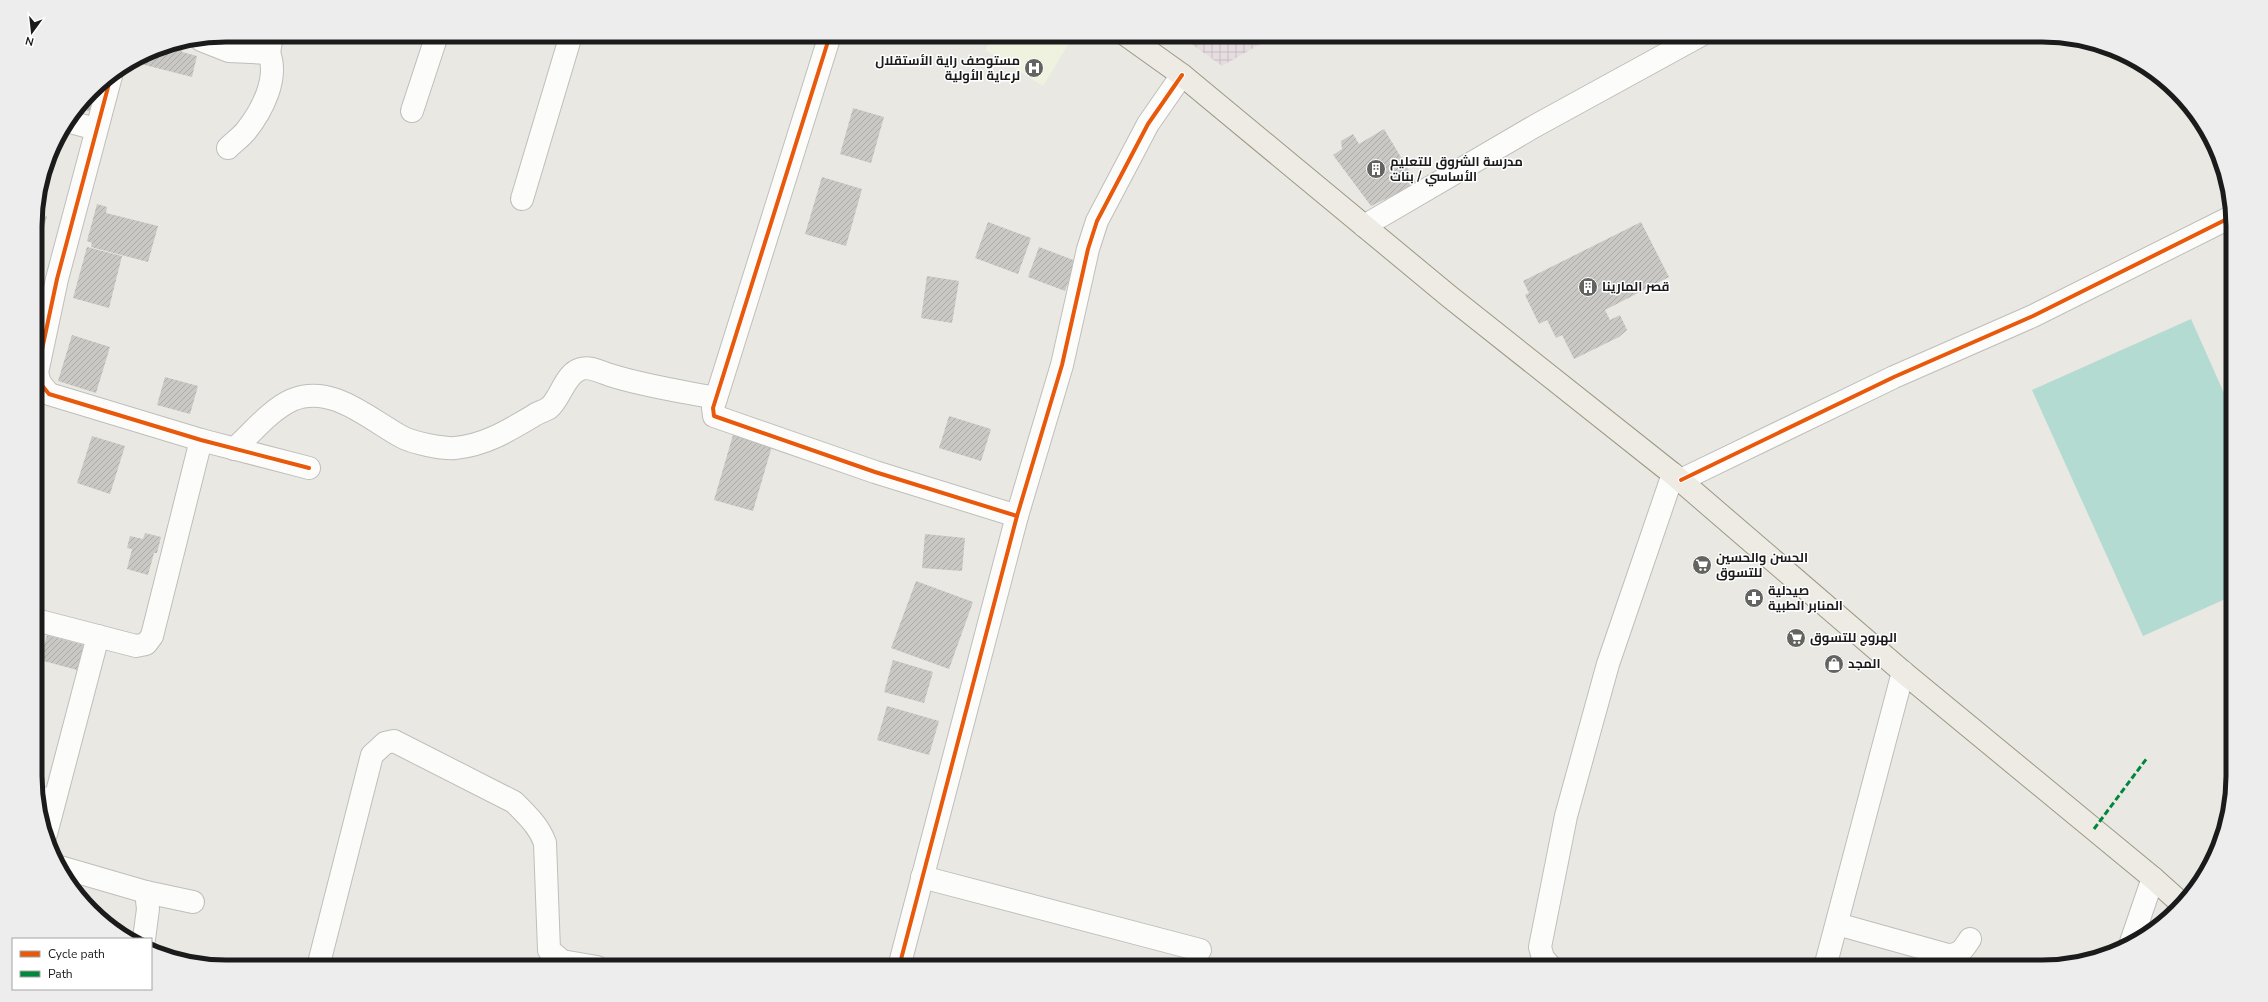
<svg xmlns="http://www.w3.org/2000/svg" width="2268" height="1002" viewBox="0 0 2268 1002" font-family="'Nunito Sans',Cairo,sans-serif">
<defs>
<pattern id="industrial-grid" width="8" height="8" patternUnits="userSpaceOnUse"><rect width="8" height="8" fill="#e6dde0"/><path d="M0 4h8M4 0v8" fill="none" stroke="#c5bdc0"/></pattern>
<pattern id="building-hatch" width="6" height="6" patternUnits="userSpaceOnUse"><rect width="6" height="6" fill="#cac8c4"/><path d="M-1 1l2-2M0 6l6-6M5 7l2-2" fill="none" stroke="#adaba8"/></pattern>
</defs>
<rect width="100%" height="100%" fill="#e9e8e3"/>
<!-- industrial -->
<polygon fill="url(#industrial-grid)" points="1179,35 1276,35 1222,66"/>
<!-- education -->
<polygon fill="#eff2df" points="995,35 1074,35 1043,86 985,50"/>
<!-- pitch -->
<polygon fill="#b4dbd1" points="2191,319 2232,411 2232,596 2143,636 2032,390"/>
<!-- building -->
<g fill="url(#building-hatch)">
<polygon points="182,44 184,44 182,52 197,56 192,77 137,63 139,58 153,49"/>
<polygon points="100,82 95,112 80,109"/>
<polygon points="853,108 884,117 871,163 840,154"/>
<polygon points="1384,129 1417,184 1371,206 1333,155 1342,149 1341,141 1353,134 1359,144"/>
<polygon points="822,177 862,189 846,246 805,234"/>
<polygon points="97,204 107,207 106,213 158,226 148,262 91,247 92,243 87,241"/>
<polygon points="35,214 47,216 36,262"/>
<polygon points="988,222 1031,238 1018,274 975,258"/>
<polygon points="1641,222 1669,277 1605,310 1610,320 1620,315 1627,330 1619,337 1574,359 1562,335 1556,338 1547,320 1539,324 1525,295 1529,293 1523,281"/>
<polygon points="87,247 122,256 109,308 73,298"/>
<polygon points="1039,247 1076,261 1065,291 1028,277"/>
<polygon points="927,276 959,281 952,323 921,318"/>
<polygon points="72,335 110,347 96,393 58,381"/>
<polygon points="165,377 198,386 190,414 157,405"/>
<polygon points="949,416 991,429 981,461 939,448"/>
<polygon points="733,435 772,446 753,511 714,500"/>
<polygon points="92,436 125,446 110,494 77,483"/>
<polygon points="145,533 161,537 157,553 154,553 148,575 127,569 132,549 127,548 130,536 143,539"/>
<polygon points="925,534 965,538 962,571 922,568"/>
<polygon points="916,581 973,602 949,669 891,648"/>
<polygon points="47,635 84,645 77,670 40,660"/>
<polygon points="893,660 933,672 924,703 884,692"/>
<polygon points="887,706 939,721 929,755 877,740"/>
</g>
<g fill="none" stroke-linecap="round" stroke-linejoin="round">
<defs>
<g id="minor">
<polyline points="830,35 713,408 714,416 875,472 1017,516"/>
<polyline points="201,40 229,51 269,53 272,35"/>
<polyline points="111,76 57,279 37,373 40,383 49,394 201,440 309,468"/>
<polyline points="412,111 437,35"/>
<polyline points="70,122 96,129"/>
<path d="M 228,148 C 234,142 241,137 246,131 C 262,111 279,78 269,53"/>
<polyline points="522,199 571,35"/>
<polyline points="1364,226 1535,126 1701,35"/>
<path d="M 234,449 C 252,433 270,410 292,400 C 332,383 370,420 402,437 C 413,443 443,449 455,448 C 485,445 508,431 533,416 C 537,413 544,411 549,408 C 561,398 565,373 581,369 C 589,366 601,372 610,375 C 644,386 680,391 716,398"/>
<polyline points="1681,480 1894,377 2033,316 2231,217"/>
<polyline points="36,620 136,646 146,644 152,636 201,440"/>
<polyline points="37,797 54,800"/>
<polyline points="46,834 98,636"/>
<polyline points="60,867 146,892 193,902"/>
<polyline points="922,877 1200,950"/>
<path d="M 1837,924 L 1948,955 C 1961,955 1964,948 1970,939"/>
<polyline points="144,939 148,909 146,892"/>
<polyline points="2131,942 2153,878"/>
<path d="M 318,967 L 372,755 L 385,743 L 394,741 L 514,802 C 527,815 539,826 545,843 L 549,950 L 562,961 L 597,967"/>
<polyline points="899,967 1017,516 1062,365 1088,249 1097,221 1148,124 1182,75"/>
<polyline points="1551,967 1543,958 1540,947 1566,816 1608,664 1673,474"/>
<polyline points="1825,967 1903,672"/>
</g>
<polyline id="major" points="1126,35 1182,75 1450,297 1673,474 1903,672 2153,878 2182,904"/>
</defs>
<!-- minor casing -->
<use href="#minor" stroke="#bfbebc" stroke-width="24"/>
<!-- major casing -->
<use href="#major" stroke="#9b9883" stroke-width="24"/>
<!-- minor -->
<use href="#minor" stroke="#fcfcfb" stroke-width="22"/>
<!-- major -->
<use href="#major" stroke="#eeebe4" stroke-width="22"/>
<!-- quiet -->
<polyline stroke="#00873e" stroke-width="3" stroke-dasharray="6 3" stroke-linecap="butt" points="2094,829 2147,758"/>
<defs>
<g id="cycleway">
<polyline points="830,35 713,408 714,416 875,472 1017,516"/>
<polyline points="111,76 57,279 37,373 40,383 49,394 201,440 309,468"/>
<polyline points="1681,480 1894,377 2033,316 2231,217"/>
<polyline points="899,967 1017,516 1062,365 1088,249 1097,221 1148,124 1182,75"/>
</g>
</defs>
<!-- cycleway casing -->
<use href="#cycleway" stroke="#fff" stroke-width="6"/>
<!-- cycleway -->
<use href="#cycleway" stroke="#e8590c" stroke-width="4"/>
</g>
<!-- icons -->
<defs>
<symbol id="hospital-disc" viewBox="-11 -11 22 22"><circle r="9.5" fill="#636361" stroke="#fff"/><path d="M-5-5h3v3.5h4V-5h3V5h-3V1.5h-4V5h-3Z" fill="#fff"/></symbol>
<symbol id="building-disc" viewBox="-11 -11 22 22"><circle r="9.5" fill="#636361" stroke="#fff"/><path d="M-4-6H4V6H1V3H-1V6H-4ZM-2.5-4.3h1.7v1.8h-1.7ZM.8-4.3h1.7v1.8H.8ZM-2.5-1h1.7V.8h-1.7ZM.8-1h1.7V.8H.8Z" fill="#fff"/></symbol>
<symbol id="supermarket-disc" viewBox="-11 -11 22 22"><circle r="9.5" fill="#636361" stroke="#fff"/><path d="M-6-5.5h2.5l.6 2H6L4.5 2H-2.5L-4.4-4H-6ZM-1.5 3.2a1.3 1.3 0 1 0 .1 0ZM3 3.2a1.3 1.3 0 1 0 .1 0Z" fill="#fff"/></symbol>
<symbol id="pharmacy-disc" viewBox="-11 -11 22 22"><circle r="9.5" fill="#636361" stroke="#fff"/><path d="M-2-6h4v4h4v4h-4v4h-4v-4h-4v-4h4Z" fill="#fff"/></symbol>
<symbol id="shop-disc" viewBox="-11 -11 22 22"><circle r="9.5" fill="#636361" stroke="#fff"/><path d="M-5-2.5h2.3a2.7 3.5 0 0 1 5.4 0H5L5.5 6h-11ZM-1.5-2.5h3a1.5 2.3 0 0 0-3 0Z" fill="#fff"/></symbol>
</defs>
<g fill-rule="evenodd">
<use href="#hospital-disc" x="1023" y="57" width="22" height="22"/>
<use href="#building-disc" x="1365" y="158" width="22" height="22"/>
<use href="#building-disc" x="1577" y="276" width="22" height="22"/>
<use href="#supermarket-disc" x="1691" y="554" width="22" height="22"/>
<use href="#pharmacy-disc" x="1743" y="587" width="22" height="22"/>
<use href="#supermarket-disc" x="1785" y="627" width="22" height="22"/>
<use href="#shop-disc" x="1823" y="653" width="22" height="22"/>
</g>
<g text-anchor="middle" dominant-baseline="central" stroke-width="3" stroke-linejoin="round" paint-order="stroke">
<!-- poi labels -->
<g font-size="13" font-weight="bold" fill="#1b1b1b" stroke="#fff" text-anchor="start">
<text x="1020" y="61" text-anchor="end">مستوصف راية الأستقلال<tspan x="1020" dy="15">لرعاية الأولية</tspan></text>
<text x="1390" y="162">مدرسة الشروق للتعليم<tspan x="1390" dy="15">الأساسي / بنات</tspan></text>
<text x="1602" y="287">قصر المارينا</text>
<text x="1716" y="558">الحسن والحسين<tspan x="1716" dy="15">للتسوق</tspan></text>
<text x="1768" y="591">صيدلية<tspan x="1768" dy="15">المنابر الطبية</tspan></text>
<text x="1810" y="638">الهروج للتسوق</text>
<text x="1848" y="664">المجد</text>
</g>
</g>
<!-- crop -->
<path d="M0 0H2268V1002H0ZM226 42H2042A184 184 0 0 1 2226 226V776A184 184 0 0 1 2042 960H226A184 184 0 0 1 42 776V226A184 184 0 0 1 226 42Z" fill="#ededed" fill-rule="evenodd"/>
<path fill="none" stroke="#1b1b1b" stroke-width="5" d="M226 42H2042A184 184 0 0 1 2226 226V776A184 184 0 0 1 2042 960H226A184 184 0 0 1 42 776V226A184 184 0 0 1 226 42Z"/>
<!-- legend -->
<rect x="12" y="938" width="140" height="52" fill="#ffffff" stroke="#a4a4a4"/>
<rect x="20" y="951" width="20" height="6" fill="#e8590c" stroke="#a4a4a4"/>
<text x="48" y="958" font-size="12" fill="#1b1b1b">Cycle path</text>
<rect x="20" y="971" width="20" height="6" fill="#00873e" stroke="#a4a4a4"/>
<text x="48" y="978" font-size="12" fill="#1b1b1b">Path</text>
<!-- north arrow -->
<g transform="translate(32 32) rotate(195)" stroke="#ffffff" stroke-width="3" paint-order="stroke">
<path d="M0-3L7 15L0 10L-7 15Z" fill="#1b1b1b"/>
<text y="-6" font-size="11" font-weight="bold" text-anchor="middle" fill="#1b1b1b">N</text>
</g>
</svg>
